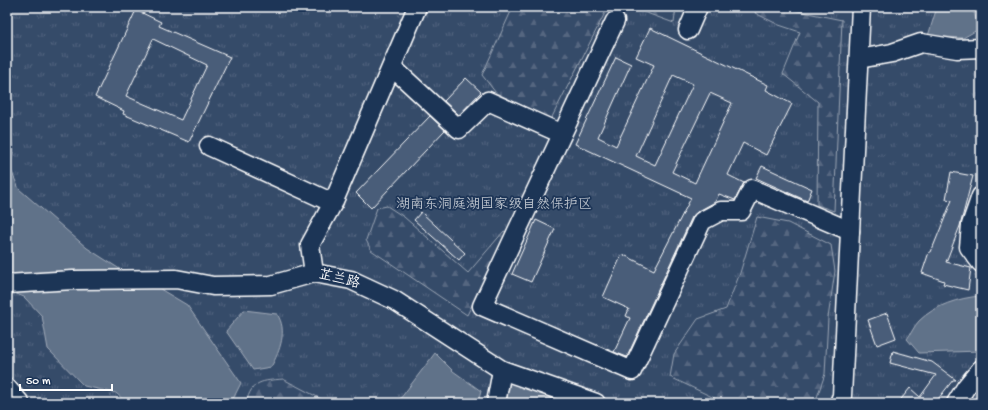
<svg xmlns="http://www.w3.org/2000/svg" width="988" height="410" viewBox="0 0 988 410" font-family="'Gochi Hand','LXGW WenKai TC',sans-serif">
<defs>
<pattern id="grass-tufts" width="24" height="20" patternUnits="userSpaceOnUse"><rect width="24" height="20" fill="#364b69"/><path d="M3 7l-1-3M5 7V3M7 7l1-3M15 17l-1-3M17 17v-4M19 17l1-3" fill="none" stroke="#546680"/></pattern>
<pattern id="forest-firs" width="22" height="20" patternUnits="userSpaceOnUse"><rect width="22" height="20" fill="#364b69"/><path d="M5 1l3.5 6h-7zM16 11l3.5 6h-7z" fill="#546680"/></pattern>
</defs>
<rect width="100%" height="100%" fill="#1d3557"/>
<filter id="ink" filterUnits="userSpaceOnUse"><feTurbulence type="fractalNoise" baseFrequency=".025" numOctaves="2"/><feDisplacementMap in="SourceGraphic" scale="8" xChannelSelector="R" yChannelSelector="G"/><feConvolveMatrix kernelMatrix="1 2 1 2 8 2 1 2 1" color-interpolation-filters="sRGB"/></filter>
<g filter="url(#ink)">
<!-- grass -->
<rect fill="url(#grass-tufts)" stroke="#9aa5b4" x="7" y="7" width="974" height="396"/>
<!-- forest -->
<g fill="url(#forest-firs)" stroke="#9aa5b4">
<polygon points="513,7 608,7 551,119 496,93 482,75"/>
<polygon points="630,7 676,7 674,23"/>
<polygon points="757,7 778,7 842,20 834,211 817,205 818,102 783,74 800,32 779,25 755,13"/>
<polygon points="387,206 404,217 468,273 504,231 508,233 467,315 371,250 366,240 377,208"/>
<polygon points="757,217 788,223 831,245 835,271 828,318 825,374 815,403 725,403 670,377 674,354 698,319 726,309 740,273"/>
<path d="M 283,379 L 329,403 L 246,403 C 252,380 262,381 283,379 Z"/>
</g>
<!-- water -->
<g fill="#617289" stroke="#a0aab8">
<polygon points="937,7 954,7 974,12 979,29 963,38 928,36"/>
<polygon points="7,124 11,135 13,152 10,168 19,189 87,248 129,275 155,286 187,305 241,383 231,403 127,403 116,393 84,386 48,349 42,316 24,297 7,290"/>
<path d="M 980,296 L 981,351 L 919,353 L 907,339 C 911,334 914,326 919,321 C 935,305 959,298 980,296 Z"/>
<path d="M 244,310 L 277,314 C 288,330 280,351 271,367 L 253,370 L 226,331 Z"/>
<polygon points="435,353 453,371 481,391 478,403 397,403"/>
<polygon points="509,383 547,394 554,403 506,403"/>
</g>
<!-- building -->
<g fill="#4a5d79" stroke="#fff" fill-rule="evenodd">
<path d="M 136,10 L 161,22 L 159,26 L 230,57 L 189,142 L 123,114 L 124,111 L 95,97 ZM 153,39 L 207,65 L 181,120 L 126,96 Z"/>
<path d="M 650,28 L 768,85 L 766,90 L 792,104 L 766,155 L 743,143 L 728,175 L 744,183 L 735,200 L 719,194 L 715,202 L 697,212 L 692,217 L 627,357 L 614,352 L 630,318 L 626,316 L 629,309 L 603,297 L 622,254 L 654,270 L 691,198 L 575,144 L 616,57 L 631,64 L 598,137 L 616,146 L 654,65 L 636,57 ZM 673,75 L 693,84 L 655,165 L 636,156 ZM 710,93 L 732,103 L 695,183 L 672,172 Z"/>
<polygon points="466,78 481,92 459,115 444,101"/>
<polygon points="430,116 445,130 371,208 356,193"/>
<polygon points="762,166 812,189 807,201 756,178"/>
<polygon points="951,172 973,176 960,226 946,262 971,268 968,290 943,284 944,281 922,273 929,252 931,252 952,200 946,199"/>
<polygon points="421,212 465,253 459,260 414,220"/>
<polygon points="536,220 555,229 531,282 512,274"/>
<polygon points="887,313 896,338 877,345 868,320"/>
<polygon points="893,351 932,362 956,380 953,380 935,403 898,403 910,388 920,397 936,375 890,363"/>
</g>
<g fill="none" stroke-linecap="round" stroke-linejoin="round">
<defs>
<g id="minor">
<polyline points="615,21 482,306 632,371 702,221 721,211 741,211 752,189 850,231"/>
<polyline points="688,30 698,7"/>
<polyline points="859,59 892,53 921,43 957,49 981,48"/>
<polyline points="392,67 459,129 488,101 562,134"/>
<polyline points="209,146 333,203"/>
<polyline points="981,196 971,225 969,247 981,263"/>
<polyline points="314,273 310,245 333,203 417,7"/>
<polyline points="7,284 73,280 176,279 213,286 271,285 314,273 351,280 394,300 502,370 596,403"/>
<polyline points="7,388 20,403"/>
<polyline points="496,403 502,370"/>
<polyline points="839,403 842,396 861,7"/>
<polyline points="956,403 966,387 981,369"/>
</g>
</defs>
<!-- minor casing -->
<use href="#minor" stroke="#fff" stroke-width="21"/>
<!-- minor -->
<use href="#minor" stroke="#1d3557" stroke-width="18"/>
</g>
</g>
<g text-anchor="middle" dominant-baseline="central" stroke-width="3.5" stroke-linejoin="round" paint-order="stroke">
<!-- park labels -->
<g font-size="14" fill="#b9c0ca" stroke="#1d3557">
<text x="494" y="205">湖南东洞庭湖国家级自然保护区</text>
</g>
<!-- street labels -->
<g font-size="14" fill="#fff" stroke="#1d3557">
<text transform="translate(339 280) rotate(14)">芷兰路</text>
</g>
</g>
<!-- margin -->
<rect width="988" height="410" fill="none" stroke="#1d3557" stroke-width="24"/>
<rect x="12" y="12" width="964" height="386" fill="none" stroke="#fff" stroke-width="1.5" filter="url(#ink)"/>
<!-- scale -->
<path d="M20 384v6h92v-6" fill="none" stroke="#ffffff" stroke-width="2"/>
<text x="26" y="384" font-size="12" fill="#ffffff" stroke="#1d3557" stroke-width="3" paint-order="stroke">50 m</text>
</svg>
